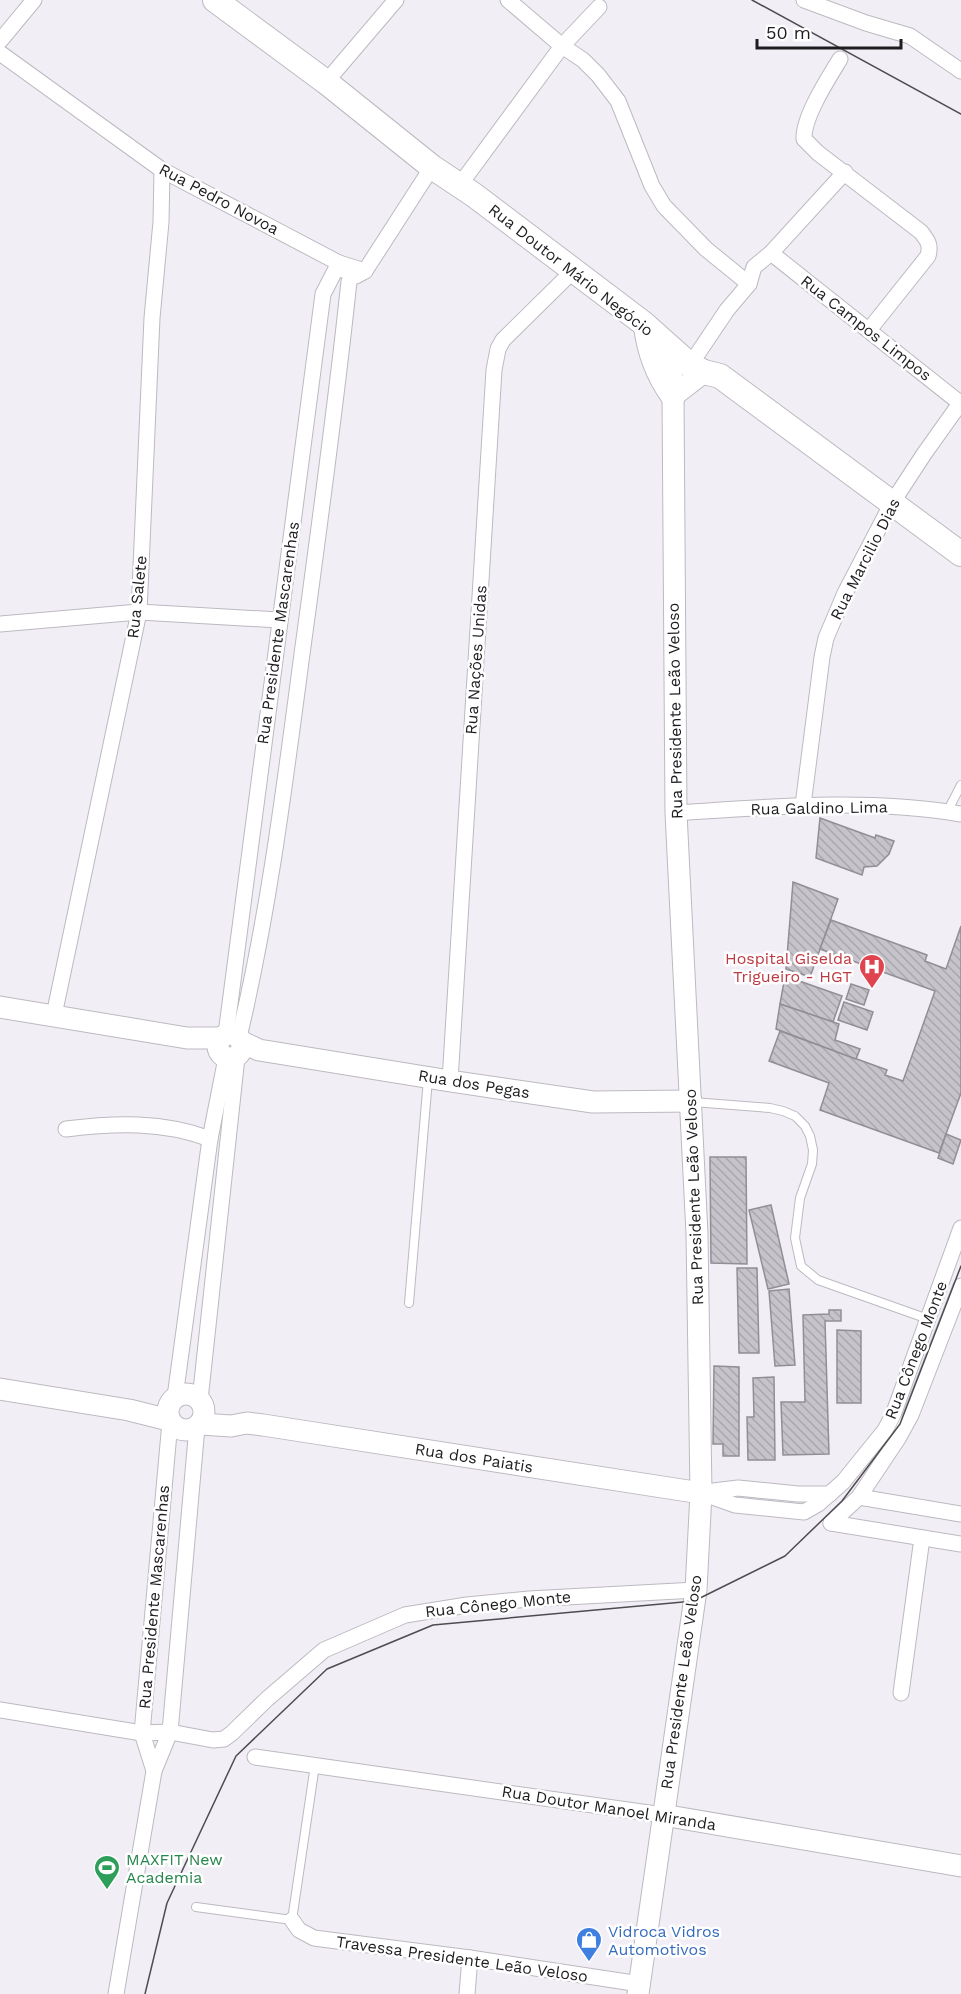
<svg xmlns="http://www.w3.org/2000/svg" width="961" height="1994" viewBox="0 0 961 1994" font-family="'Work Sans',sans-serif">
<defs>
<pattern id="building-back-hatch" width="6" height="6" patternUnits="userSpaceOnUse" patternTransform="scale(1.5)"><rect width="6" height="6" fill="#c6c3ca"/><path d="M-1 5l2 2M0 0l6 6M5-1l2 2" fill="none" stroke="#aaa7ad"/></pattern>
</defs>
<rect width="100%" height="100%" fill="#f2eef6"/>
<!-- building -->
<g fill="url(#building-back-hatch)" stroke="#928e95" stroke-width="1.5">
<polygon points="820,818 875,838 876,835 894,841 889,854 877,866 864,867 862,875 816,858"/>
<polygon points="793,882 838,899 810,977 786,969"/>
<polygon points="831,920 927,955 925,961 946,969 961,926 961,1093 939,1153 820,1110 829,1083 769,1061 780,1031 887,1070 885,1075 903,1081 935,991 820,949"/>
<polygon points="785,976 842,996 833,1022 780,1004"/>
<polygon points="851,984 869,990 864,1005 846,999"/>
<polygon points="844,1002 873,1012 867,1030 838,1020"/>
<polygon points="780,1004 839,1024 835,1040 860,1049 856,1059 776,1029"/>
<polygon points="946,1134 961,1140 953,1164 938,1158"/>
<polygon points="710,1157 746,1157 747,1264 711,1263"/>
<polygon points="771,1205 789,1284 768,1289 749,1210"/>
<polygon points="737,1268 757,1268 759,1353 739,1353"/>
<polygon points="789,1289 795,1365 775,1366 769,1291"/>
<polygon points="829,1310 841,1310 841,1321 825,1321 829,1454 783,1455 781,1402 805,1402 803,1315 829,1314"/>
<polygon points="837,1330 861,1331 861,1403 837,1403"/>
<polygon points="714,1366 739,1367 739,1456 723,1456 723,1444 713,1444"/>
<polygon points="774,1377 775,1460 748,1460 747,1417 754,1417 753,1378"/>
</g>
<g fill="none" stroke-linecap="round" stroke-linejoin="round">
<defs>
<g id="lane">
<polyline points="947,812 961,785"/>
<polyline points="693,1102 770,1108 783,1111 795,1116 805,1126 810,1136 813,1150 812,1164 800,1198 795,1238 801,1266 818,1280 928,1319"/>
<polyline points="409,1303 428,1079"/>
<polyline points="196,1907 292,1920 315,1765"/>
</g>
<g id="street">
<polyline points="508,0 562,46 583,60 598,75 618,101 652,186 664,206 706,249 749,284"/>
<polyline points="804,0 866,23 910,36 961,71"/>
<polyline points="0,41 34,0"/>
<polyline points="0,53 162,170 339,263 343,270"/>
<path d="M 840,59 C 828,79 803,117 804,139 L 818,153 L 921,232 C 928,241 931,245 928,256 L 869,330"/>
<polyline points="326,82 396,0"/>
<polyline points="459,186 562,46 599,7"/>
<polyline points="771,253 960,403"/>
<polyline points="356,276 365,271 432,167"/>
<polyline points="690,365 727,310 749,284 754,267 771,253 845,172"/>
<polyline points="0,624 139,612 279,620"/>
<polyline points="803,805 822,657 826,638 845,593 892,503 924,454 961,402"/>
<path d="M 676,813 C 770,807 867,798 961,814"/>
<polyline points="54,1015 139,612 152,318 161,222 162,170"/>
<polyline points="226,1034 323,294 339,263 365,271"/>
<path d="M 239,1037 C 269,912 285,782 302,654 C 319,529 336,406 349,281"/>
<polyline points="450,1081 494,370 498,349 503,340 573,271"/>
<path d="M 66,1129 C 115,1123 163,1121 210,1139"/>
<polyline points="175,1397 210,1139 226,1058"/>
<polyline points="200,1400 237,1057"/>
<polyline points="705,1492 738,1488 798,1494 830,1494"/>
<polyline points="701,1493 735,1505 804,1512 818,1504 843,1482 885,1430 893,1415 961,1228"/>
<polyline points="859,1497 961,1514"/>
<polyline points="831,1523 859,1497 899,1437 911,1415 961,1286"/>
<polyline points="831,1523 961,1544"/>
<polyline points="901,1693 922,1538"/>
<polyline points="0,1710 142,1733 170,1732 213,1740 224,1739 232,1733 267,1699 324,1650 405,1615 467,1605 529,1599 696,1590"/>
<polyline points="255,1757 663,1815"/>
<polyline points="154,1771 142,1733 170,1422"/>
<polyline points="292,1920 299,1930 314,1938 470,1958 640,1984"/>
<polyline points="116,1994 154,1771 170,1732 197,1427"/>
<polyline points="467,1994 470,1958"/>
</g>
<g id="secondary">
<polyline points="673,396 704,372"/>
<polyline points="0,1007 187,1038 221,1038"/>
<circle cx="230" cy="1046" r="12"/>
<polyline points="242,1042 259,1050 450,1081 593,1102 691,1101"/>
<polyline points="0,1389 129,1410 169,1420"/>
<circle cx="186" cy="1412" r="18"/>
<polyline points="201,1424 231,1426 247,1423 263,1425 701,1493"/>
<polyline points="663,1815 961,1866"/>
<polyline points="638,1994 696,1590 701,1493 697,1234 676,813 673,396 670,348"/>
</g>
<g id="primary">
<polyline points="215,0 326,82 432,167 474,195 643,323 690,365 704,372 720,376 961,554"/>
<path d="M 646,326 C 649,352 658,375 673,396"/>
</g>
</defs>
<!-- lane casing -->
<use href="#lane" stroke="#bdb9c0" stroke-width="10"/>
<!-- street casing -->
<use href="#street" stroke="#bdb9c0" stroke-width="17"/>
<!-- secondary casing -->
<use href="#secondary" stroke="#bdb9c0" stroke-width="23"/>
<!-- primary casing -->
<use href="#primary" stroke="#bdb9c0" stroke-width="26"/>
<!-- lane -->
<use href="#lane" stroke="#fff" stroke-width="8"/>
<!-- street -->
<use href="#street" stroke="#fff" stroke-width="15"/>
<!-- secondary -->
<use href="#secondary" stroke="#fff" stroke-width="21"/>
<!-- primary -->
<use href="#primary" stroke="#fff" stroke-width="24"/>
<!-- tram -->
<g stroke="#4e4c50" stroke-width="1.5">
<polyline points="752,0 961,114"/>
<polyline points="145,1994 167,1903 236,1756 327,1669 433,1625 694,1601 785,1556 842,1501 900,1424 961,1266"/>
</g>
</g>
<!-- icons -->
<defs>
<symbol id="hospital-pin" viewBox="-11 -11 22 30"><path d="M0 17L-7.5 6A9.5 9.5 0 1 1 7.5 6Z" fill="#e0444e" stroke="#fff"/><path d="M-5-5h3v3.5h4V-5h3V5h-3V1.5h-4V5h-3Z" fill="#fff"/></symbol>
<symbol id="stadium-pin" viewBox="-11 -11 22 30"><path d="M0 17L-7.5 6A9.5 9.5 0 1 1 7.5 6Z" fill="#2e9e5b" stroke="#fff"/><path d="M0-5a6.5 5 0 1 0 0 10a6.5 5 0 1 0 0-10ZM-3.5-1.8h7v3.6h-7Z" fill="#fff"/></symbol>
<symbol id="shop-pin" viewBox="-11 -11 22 30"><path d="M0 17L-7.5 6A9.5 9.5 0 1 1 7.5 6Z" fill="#3f7fe0" stroke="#fff"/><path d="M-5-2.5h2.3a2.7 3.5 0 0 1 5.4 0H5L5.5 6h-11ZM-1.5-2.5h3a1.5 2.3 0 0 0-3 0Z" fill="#fff"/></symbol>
</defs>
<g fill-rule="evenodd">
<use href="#hospital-pin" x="857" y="952" width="30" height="40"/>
<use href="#stadium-pin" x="92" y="1853" width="30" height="40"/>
<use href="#shop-pin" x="574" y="1925" width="30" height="40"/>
</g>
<g text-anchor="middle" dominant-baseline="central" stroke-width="5" stroke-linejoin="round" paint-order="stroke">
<!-- street labels -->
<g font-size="16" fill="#1e1c1f" stroke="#fff">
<text transform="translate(219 199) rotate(28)">Rua Pedro Novoa</text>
<text transform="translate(571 270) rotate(38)">Rua Doutor Mário Negócio</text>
<text transform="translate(866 328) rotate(38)">Rua Campos Limpos</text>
<text transform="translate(865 559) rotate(-63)">Rua Marcilio Dias</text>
<text transform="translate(137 597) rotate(-84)">Rua Salete</text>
<text transform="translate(278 633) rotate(-82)">Rua Presidente Mascarenhas</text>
<text transform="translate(476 660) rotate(-86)">Rua Nações Unidas</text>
<text transform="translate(675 711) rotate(-91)">Rua Presidente Leão Veloso</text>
<text transform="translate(819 808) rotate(-1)">Rua Galdino Lima</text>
<text transform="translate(474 1084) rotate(9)">Rua dos Pegas</text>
<text transform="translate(694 1197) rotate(-92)">Rua Presidente Leão Veloso</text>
<text transform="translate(916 1350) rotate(-69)">Rua Cônego Monte</text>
<text transform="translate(474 1458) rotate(9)">Rua dos Paiatis</text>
<text transform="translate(154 1597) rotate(-85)">Rua Presidente Mascarenhas</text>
<text transform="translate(498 1604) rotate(-6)">Rua Cônego Monte</text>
<text transform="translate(681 1682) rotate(-82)">Rua Presidente Leão Veloso</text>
<text transform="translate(609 1808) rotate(9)">Rua Doutor Manoel Miranda</text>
<text transform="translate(462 1959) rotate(8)">Travessa Presidente Leão Veloso</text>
</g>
<!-- health labels -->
<g font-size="16" fill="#be3a42" stroke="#fff" text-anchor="end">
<text x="852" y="958">Hospital Giselda<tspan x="852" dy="18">Trigueiro - HGT</tspan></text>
</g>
<!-- leisure labels -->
<g font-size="16" fill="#27864d" stroke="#fff" text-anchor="start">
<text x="126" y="1859">MAXFIT New<tspan x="126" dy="18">Academia</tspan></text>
</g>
<!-- shop labels -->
<g font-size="16" fill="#366cbe" stroke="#fff" text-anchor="start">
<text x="608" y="1931">Vidroca Vidros<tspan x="608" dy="18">Automotivos</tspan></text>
</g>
</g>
<!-- scale -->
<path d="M757 39v9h144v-9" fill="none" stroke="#1e1c1f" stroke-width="3"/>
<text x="766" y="39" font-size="18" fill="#1e1c1f" stroke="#ffffff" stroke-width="4.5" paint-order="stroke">50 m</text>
</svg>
